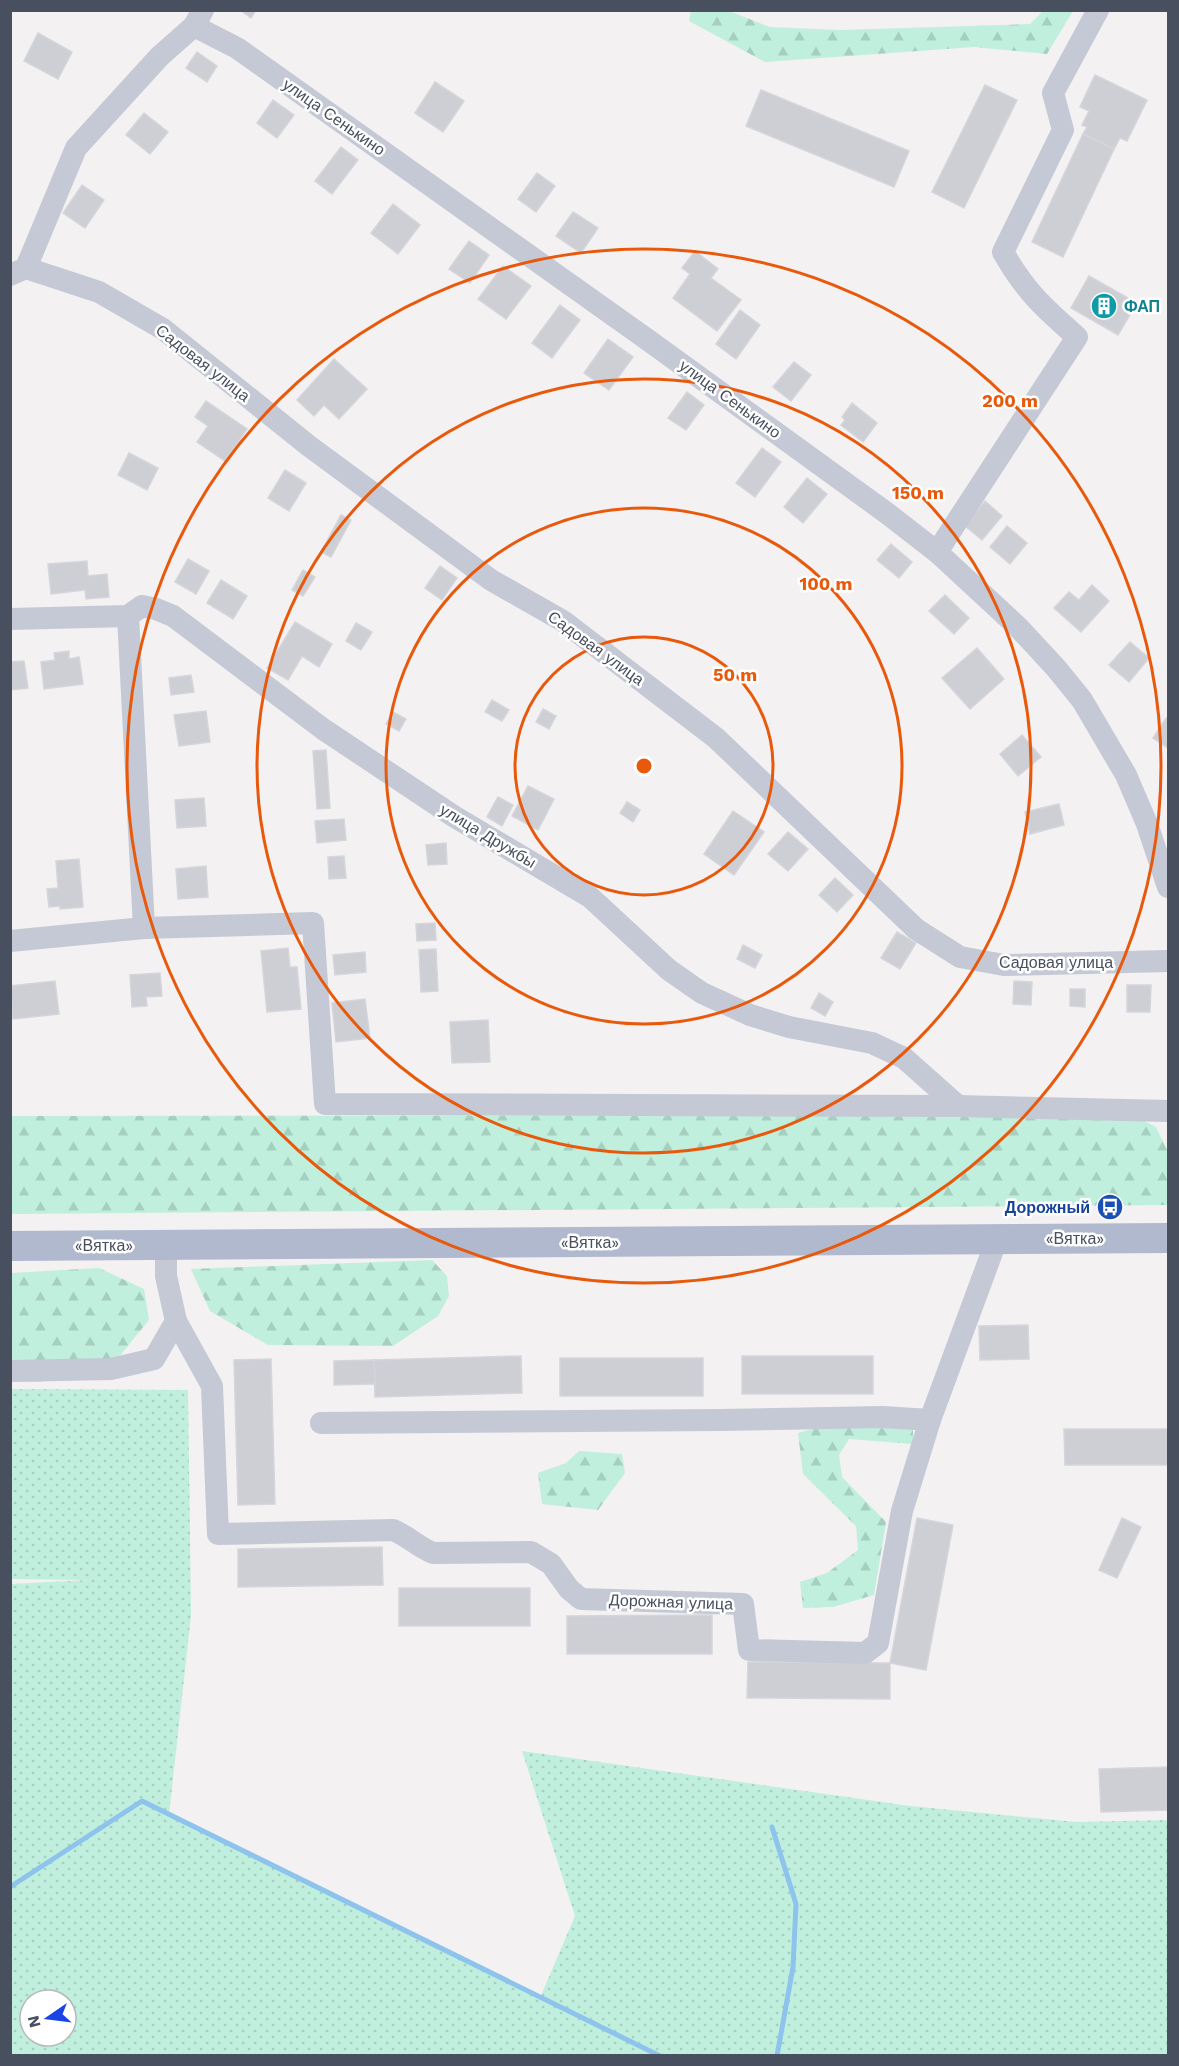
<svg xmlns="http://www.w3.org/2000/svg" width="1179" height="2066" viewBox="0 0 1179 2066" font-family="'Work Sans',sans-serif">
<defs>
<pattern id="green-dots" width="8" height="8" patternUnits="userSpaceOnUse" patternTransform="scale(1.5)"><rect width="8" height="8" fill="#c0efdd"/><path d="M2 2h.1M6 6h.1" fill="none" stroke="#a6cfc0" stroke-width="1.8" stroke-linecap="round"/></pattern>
<pattern id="forest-firs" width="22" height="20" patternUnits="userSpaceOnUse" patternTransform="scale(1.5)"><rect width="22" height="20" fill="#c0efdd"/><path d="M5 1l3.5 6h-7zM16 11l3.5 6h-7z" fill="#a6cfc0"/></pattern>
</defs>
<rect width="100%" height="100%" fill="#f3f1f1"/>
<!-- green -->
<path fill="url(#green-dots)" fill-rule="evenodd" d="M 11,1389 L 188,1390 L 191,1615 L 169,1815 L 540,1998 L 575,1916 L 522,1751 L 910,1806 L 1076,1822 L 1168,1820 L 1168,2055 L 11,2055 L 11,1584 L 89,1580 L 11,1579 ZM 30,2000 L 66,2000 L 66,2036 L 30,2036 Z"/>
<!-- forest -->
<g fill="url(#forest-firs)">
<polygon points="691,11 729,11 770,27 840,30 1030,24 1043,11 1073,11 1047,54 974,47 765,62 689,21"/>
<polygon points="1132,1115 1156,1127 1168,1152 1168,1205 11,1214 10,1116"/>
<polygon points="432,1260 447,1276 449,1296 438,1316 393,1346 268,1345 210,1311 191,1269"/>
<polygon points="99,1268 144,1289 149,1320 118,1358 41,1382 11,1382 11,1273"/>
<polygon points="823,1426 913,1427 913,1444 849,1439 839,1455 842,1477 886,1522 874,1595 833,1607 803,1608 800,1582 827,1573 858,1550 856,1526 803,1474 798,1433"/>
<polygon points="579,1451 622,1454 625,1473 598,1510 542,1504 538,1473 566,1463"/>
</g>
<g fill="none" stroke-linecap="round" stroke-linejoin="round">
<!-- stream -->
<g stroke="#8dc3ec" stroke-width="5">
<polyline points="772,1827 796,1904 793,1967 777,2056"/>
<polyline points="10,1887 142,1801 660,2056"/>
</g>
</g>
<!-- building -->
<g fill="#cdcfd5" stroke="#d5d5dc" stroke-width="1.5">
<polygon points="240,10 256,10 251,18"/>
<polygon points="38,33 72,52 58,79 24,61"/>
<polygon points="197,52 217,66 207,82 186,68"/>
<polygon points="1095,75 1147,100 1127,141 1120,138 1114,149 1083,134 1087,127 1082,125 1089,111 1080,107"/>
<polygon points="435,82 464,101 443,132 415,113"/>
<polygon points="985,85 1017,100 964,208 932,192"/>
<polygon points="761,90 909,151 894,187 746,126"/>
<polygon points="273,100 294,115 277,138 257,123"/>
<polygon points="144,113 168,132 150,154 126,135"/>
<polygon points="1083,134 1114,149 1063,257 1032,242"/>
<polygon points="341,147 358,160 332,194 315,181"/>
<polygon points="537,173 555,186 536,212 518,199"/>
<polygon points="82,185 104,200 85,228 63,213"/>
<polygon points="393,204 420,225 398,254 371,233"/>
<polygon points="573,212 598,228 581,253 556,236"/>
<polygon points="469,241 489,255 470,283 449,269"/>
<polygon points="695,251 718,269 711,278 741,300 717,331 673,298 690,274 682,268"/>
<polygon points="503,266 531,286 506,319 478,299"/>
<polygon points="1089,276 1137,303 1118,335 1071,308"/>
<polygon points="560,305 580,320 552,358 532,343"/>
<polygon points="740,310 760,325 736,359 716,344"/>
<polygon points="608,339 633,357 609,390 584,373"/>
<polygon points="334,359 367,389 339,419 324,405 314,416 297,400"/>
<polygon points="794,362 811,375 791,401 773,387"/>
<polygon points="687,392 704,405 686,430 668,418"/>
<polygon points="206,401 247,429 225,461 197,442 208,426 195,417"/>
<polygon points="852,403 877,423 863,442 841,425 845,420 842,417"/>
<polygon points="762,448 781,462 755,497 736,483"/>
<polygon points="129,453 158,468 147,490 118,475"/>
<polygon points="285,470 306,483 289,511 268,498"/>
<polygon points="807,478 827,494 803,523 784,507"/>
<polygon points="985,501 1002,516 982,540 965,526"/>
<polygon points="341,515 351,520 331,557 321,552"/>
<polygon points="1007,526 1027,543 1010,564 990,547"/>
<polygon points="891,544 912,562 899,578 877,560"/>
<polygon points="188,559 209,571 196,594 175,582"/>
<polygon points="87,561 88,576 107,574 109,597 86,599 85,590 51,594 48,564"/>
<polygon points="440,566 457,578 442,600 425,588"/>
<polygon points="303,570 315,577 303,596 292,590"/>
<polygon points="221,580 247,596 233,619 207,603"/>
<polygon points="1092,585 1109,601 1081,632 1054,608 1069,592 1079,600"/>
<polygon points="945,595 969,618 954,634 929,611"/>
<polygon points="295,622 332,644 319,667 302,656 288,680 267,668"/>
<polygon points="356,623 372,632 361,650 346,641"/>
<polygon points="1130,642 1149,658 1129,682 1109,665"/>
<polygon points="977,648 1004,679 970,709 942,678"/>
<polygon points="69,651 69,659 79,657 83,684 44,689 41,662 55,660 54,653"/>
<polygon points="24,661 28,688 10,690 10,662"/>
<polygon points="191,675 194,692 171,695 169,678"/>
<polygon points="492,700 509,710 502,721 485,712"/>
<polygon points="543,709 556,716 549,729 536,722"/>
<polygon points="206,711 210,742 179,746 174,715"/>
<polygon points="393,712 406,719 399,731 386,724"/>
<polygon points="1166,718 1168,719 1168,748 1153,738"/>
<polygon points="1022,735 1041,757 1018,776 1000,754"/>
<polygon points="326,750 330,808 317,809 313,751"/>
<polygon points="528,786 554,799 538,830 512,816"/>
<polygon points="498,797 513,805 502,826 487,817"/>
<polygon points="204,798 206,826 177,828 175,800"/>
<polygon points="627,802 640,810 633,822 620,813"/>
<polygon points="1059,804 1064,825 1030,834 1025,812"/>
<polygon points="733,811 764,832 734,875 704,854"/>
<polygon points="344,819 346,840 317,843 315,821"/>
<polygon points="788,832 808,849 788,871 768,854"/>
<polygon points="446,843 447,864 428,865 426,845"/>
<polygon points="344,856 346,878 329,879 328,857"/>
<polygon points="79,859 83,907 60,909 60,906 49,907 47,889 58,888 56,861"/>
<polygon points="206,866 208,897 178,899 176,869"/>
<polygon points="835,878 853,895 837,912 819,895"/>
<polygon points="435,923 436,940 417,941 416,924"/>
<polygon points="897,932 916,943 900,969 881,958"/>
<polygon points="743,945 762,955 755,968 737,959"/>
<polygon points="288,948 290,967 297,967 301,1009 267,1012 261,951"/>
<polygon points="436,949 438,991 421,992 419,950"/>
<polygon points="365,952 366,972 335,975 333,955"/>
<polygon points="160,973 162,996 146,997 147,1006 132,1007 130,975"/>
<polygon points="55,981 59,1014 13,1019 10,986"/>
<polygon points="1014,981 1032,982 1031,1005 1013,1004"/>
<polygon points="1127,985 1151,985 1150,1012 1127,1012"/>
<polygon points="1070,989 1085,989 1085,1007 1070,1006"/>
<polygon points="819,993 833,1002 825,1016 811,1008"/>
<polygon points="365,999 370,1038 336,1042 332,1003"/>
<polygon points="488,1020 490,1062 452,1063 450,1022"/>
<polygon points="1028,1325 1029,1359 980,1360 979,1326"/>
<polygon points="521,1356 522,1393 375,1397 374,1360"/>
<rect x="742" y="1356" width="131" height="38"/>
<rect x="560" y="1358" width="143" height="38"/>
<polygon points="271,1359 275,1504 238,1505 234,1360"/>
<polygon points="374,1360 375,1384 334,1385 334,1361"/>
<polygon points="1064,1429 1168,1429 1168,1465 1065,1465"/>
<polygon points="917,1518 953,1525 926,1670 890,1663"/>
<polygon points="1122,1518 1141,1527 1117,1578 1099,1570"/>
<polygon points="382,1547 383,1585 238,1587 238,1549"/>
<rect x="399" y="1588" width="131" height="38"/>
<polygon points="712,1615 712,1654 567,1654 567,1616"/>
<polygon points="748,1662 890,1663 890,1699 747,1698"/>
<polygon points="1168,1767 1168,1810 1101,1812 1099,1769"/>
</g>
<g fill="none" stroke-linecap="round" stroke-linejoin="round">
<!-- minor -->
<g stroke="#c4c9d5" stroke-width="22">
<polyline points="194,26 237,48 648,340 888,514 937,552 1018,627 1056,668 1082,700 1126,775 1147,824 1168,887"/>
<polyline points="26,268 99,292 163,329 309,446 491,580 563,621 716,738 916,929 960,957 1004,965 1168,961"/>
<polyline points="10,275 26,268 76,148 160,56 194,26 203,10"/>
<path d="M 937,552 L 1077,337 C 1044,308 1025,291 1003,252 L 1063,130 L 1053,93 L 1098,10"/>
<polyline points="128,616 144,928"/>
<polyline points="10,619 128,616 142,606 156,609 173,616 323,729 455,817 590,897 669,970 702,993 750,1015 789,1027 872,1043 904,1058 958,1106"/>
<polyline points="10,941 144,928 313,923 325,1104 958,1106 1168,1111"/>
<path d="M 166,1245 L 166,1276 L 176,1321 L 212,1386 L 218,1534 L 393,1530 C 408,1536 418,1547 433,1553 L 531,1552 L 551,1564 L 569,1589 L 581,1599 L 743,1604 L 749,1650 L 865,1653 L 878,1643 L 902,1511 L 930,1420 L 883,1417 L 721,1420 L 321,1423"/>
<polyline points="10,1371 111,1369 154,1359 176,1321"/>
<polyline points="930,1420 997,1239"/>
</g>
<!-- major -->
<polyline stroke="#b1b9cf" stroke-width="30" points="10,1246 1168,1238"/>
</g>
<!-- distance rings -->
<g fill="none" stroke="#e8590c" stroke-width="3">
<circle cx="644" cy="766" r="129"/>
<circle cx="644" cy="766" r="258"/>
<circle cx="644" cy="766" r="387"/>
<circle cx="644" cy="766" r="517"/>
</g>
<!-- icons -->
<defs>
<symbol id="building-disc" viewBox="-11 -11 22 22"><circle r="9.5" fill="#0f9aa8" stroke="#fff"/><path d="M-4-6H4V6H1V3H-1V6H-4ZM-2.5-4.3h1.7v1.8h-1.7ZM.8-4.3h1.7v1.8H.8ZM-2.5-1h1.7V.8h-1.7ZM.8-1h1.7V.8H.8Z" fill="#fff"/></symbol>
<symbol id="bus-disc" viewBox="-11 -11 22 22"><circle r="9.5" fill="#1a4fb4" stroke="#fff"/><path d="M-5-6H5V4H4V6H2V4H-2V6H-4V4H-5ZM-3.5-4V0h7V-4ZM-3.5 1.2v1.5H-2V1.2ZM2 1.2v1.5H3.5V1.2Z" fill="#fff"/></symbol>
</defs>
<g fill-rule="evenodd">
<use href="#building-disc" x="1089" y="291" width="30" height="30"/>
<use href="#bus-disc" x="1095" y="1192" width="30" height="30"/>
</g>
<g text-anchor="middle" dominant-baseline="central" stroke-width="5" stroke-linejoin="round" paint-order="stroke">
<!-- street labels -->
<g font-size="16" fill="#484f5e" stroke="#fff">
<text transform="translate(334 117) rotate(35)">улица Сенькино</text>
<text transform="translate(203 363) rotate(38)">Садовая улица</text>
<text transform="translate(730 399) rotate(36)">улица Сенькино</text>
<text transform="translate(596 648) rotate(36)">Садовая улица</text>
<text transform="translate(488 836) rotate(31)">улица Дружбы</text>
<text x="1056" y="962">Садовая улица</text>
<text x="1075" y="1238">«Вятка»</text>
<text x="590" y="1242">«Вятка»</text>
<text x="104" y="1245">«Вятка»</text>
<text transform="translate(671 1602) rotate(2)">Дорожная улица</text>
</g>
<!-- culture labels -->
<g font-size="16" font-weight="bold" fill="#0d838f" stroke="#fff" text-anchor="start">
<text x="1124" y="306">ФАП</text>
</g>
<!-- transit labels -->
<g font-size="16" font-weight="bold" fill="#164399" stroke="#fff" text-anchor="end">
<text x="1090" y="1207">Дорожный</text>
</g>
</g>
<circle cx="644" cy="766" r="9" fill="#e8590c" stroke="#fff" stroke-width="3"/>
<g font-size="18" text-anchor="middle" font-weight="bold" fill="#e8590c" stroke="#fff" stroke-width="5" stroke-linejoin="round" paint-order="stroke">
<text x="1010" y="407">200 m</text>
<text x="918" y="499">150 m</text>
<text x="826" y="590">100 m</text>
<text x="735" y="681">50 m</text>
</g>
<!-- border -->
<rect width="1179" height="2066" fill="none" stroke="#484f5e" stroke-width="24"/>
<!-- north arrow -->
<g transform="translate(48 2018) rotate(256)"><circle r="28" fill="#ffffff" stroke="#b6b9bf" stroke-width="1.5"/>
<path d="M0-4.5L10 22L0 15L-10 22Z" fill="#1a45e4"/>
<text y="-9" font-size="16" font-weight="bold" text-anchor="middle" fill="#484f5e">N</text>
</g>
</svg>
